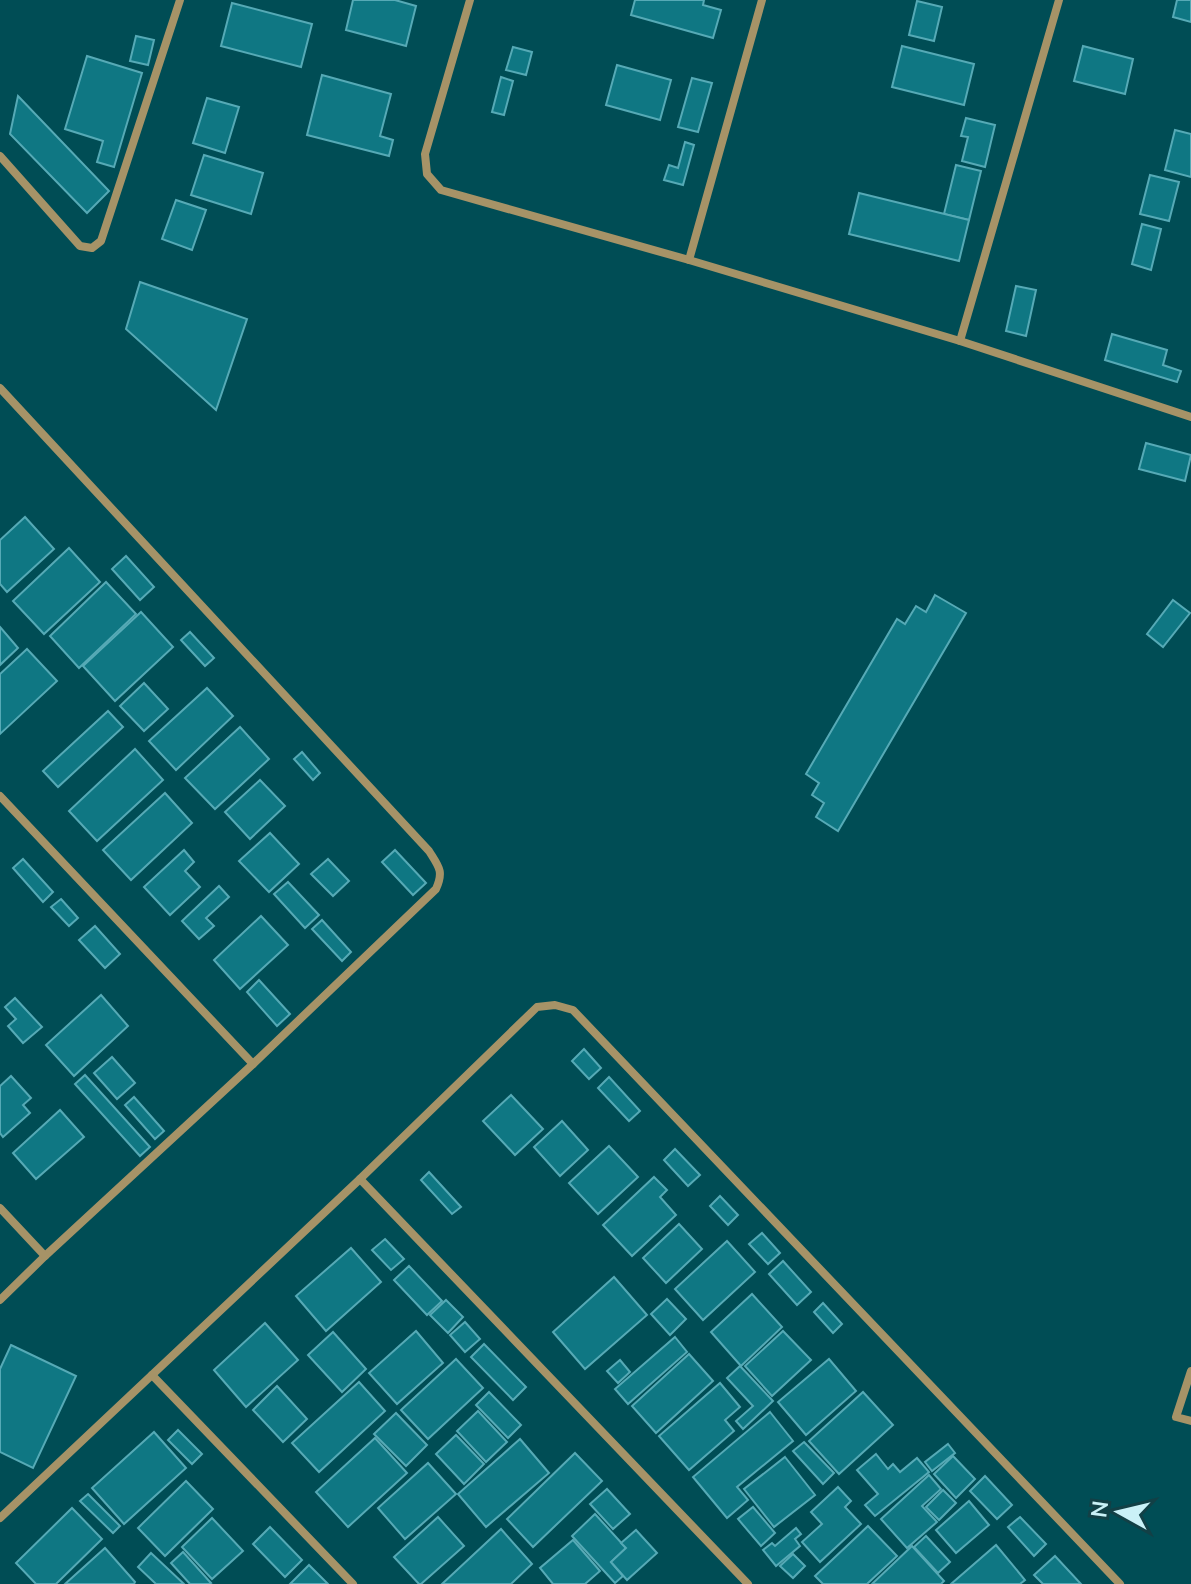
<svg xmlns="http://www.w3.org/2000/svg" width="1191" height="1584" viewBox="0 0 1191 1584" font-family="Mulish,sans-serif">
<rect width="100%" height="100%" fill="#004d55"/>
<!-- building -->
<g fill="#0f7783" stroke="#56aab6" stroke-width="2">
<polygon points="353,0 395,0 416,6 406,46 346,30"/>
<polygon points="635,0 704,0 703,5 721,10 713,38 631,15"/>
<polygon points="1177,0 1191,0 1191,22 1173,17"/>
<polygon points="917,1 942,7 934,41 909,35"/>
<polygon points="232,3 312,24 301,67 221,46"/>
<polygon points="136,36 154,40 148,65 130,61"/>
<polygon points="902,46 974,64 964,105 892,87"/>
<polygon points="1083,46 1133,59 1125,94 1074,81"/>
<polygon points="513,47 532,52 526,75 506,70"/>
<polygon points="87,56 142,73 114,167 97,162 103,141 65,129"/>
<polygon points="617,65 671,80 660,120 606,105"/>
<polygon points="322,75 391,94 380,136 393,140 389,156 307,135"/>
<polygon points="501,77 513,81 504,115 492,112"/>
<polygon points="692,78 712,83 698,132 678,127"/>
<polygon points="18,96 109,191 87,213 10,134"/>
<polygon points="207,98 239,107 225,153 193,143"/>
<polygon points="966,118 995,125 985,167 962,161 968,137 961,136"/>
<polygon points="1175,130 1191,134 1191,177 1165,170"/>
<polygon points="685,142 694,145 683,185 664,180 669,165 678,168"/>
<polygon points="204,155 263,173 251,214 191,195"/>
<polygon points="956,165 981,171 969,220 944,214"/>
<polygon points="1150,175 1179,182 1169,221 1140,214"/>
<polygon points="859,193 969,220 959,261 849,234"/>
<polygon points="176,200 206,210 192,250 162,239"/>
<polygon points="1142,224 1161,229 1151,270 1132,264"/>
<polygon points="140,282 247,319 216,410 126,329"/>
<polygon points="1016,286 1036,290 1026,336 1006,331"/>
<polygon points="1112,334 1167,350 1163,365 1181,371 1177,382 1105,360"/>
<polygon points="1146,443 1191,455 1185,481 1139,469"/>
<polygon points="25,517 54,549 7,592 0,584 0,540"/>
<polygon points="69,548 100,582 44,634 13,601"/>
<polygon points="126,556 154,587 140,600 112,569"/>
<polygon points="106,582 136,614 79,668 50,636"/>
<polygon points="935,595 966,613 838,831 816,817 824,803 812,795 819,783 806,774 897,619 905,624 916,606 926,612"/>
<polygon points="1173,600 1190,613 1163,647 1147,634"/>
<polygon points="141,612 173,647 115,701 83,666"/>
<polygon points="0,627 18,648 0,665"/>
<polygon points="190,632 214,658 205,666 181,640"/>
<polygon points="27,649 57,681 0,734 0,674"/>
<polygon points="144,683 168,709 144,731 120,706"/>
<polygon points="207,688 233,716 176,770 149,741"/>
<polygon points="108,711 123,727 58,787 43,771"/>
<polygon points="240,727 269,759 215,809 185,778"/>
<polygon points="135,749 163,780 97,841 69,811"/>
<polygon points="302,752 320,773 313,780 294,759"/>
<polygon points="260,780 285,806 250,839 225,812"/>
<polygon points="165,793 192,823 131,880 103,850"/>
<polygon points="270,833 299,864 269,892 239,861"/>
<polygon points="184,850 194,862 185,871 200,887 170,915 144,887"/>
<polygon points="395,850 426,883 413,895 382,862"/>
<polygon points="23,859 53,892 43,902 13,868"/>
<polygon points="328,859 349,881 333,896 311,874"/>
<polygon points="288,882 319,915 305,928 274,894"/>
<polygon points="219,886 229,897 206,918 214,926 199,939 182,921"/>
<polygon points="61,899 78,918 69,926 51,907"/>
<polygon points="261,916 288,945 240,989 214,960"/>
<polygon points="322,920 351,952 342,961 312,929"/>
<polygon points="95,926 120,954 105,968 79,940"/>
<polygon points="259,980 290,1014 277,1026 247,992"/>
<polygon points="101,995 128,1026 74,1076 46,1045"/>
<polygon points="15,998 42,1027 23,1043 8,1026 16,1019 5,1007"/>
<polygon points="584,1049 601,1068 589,1079 572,1061"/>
<polygon points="112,1057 135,1083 117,1099 94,1073"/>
<polygon points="85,1075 150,1147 140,1156 75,1084"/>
<polygon points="11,1076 31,1098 23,1105 30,1113 3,1137 0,1133 0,1086"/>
<polygon points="609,1077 640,1111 629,1121 598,1088"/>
<polygon points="511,1095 543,1129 515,1155 483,1121"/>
<polygon points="134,1097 164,1131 155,1139 125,1105"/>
<polygon points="60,1110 84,1137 36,1179 13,1153"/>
<polygon points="562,1121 588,1150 560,1176 534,1147"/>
<polygon points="609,1146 638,1177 598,1214 569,1183"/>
<polygon points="675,1149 700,1175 688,1186 664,1160"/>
<polygon points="429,1172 461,1207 452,1214 421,1180"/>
<polygon points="654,1177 667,1190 660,1197 676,1215 632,1256 603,1225"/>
<polygon points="720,1196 738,1215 728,1225 710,1206"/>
<polygon points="679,1224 702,1249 666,1283 643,1258"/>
<polygon points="762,1233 780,1253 768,1264 749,1244"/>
<polygon points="385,1239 404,1259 391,1270 372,1250"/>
<polygon points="727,1241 755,1272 703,1320 675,1289"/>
<polygon points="351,1248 381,1282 326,1331 296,1296"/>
<polygon points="783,1261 811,1292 797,1305 769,1274"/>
<polygon points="409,1266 442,1301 427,1315 394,1280"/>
<polygon points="614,1277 647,1315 585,1369 553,1332"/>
<polygon points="752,1294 782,1327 741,1366 711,1332"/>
<polygon points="667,1299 686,1319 670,1335 651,1314"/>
<polygon points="446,1300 463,1317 448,1333 430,1315"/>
<polygon points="823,1303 842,1324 833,1333 814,1312"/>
<polygon points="465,1322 480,1339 465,1352 450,1335"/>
<polygon points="265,1323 298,1360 246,1407 214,1370"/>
<polygon points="416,1331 443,1363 397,1404 369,1373"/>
<polygon points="783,1331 811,1360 772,1396 745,1366"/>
<polygon points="333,1332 366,1369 342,1392 308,1355"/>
<polygon points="675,1337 687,1352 628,1404 615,1389"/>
<polygon points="484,1344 526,1387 513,1400 471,1357"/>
<polygon points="11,1345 76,1376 33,1468 0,1452 0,1369"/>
<polygon points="689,1354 713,1381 656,1433 632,1406"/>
<polygon points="456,1359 483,1388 428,1439 401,1410"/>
<polygon points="829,1359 856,1391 806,1435 778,1402"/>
<polygon points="620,1360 630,1372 618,1383 607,1371"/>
<polygon points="740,1366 773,1401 743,1429 736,1421 753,1406 727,1378"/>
<polygon points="359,1382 385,1411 319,1472 292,1443"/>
<polygon points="720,1383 740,1407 725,1420 734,1431 689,1470 659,1436"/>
<polygon points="277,1386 307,1419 283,1442 253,1410"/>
<polygon points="489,1392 521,1425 508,1438 476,1405"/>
<polygon points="863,1392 893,1425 839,1474 809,1441"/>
<polygon points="478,1411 507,1442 486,1462 457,1431"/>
<polygon points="770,1412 793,1441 737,1487 748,1500 727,1518 693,1477"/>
<polygon points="396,1413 427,1445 406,1466 374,1434"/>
<polygon points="178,1430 202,1454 192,1464 168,1440"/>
<polygon points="154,1432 186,1468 124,1524 92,1488"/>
<polygon points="456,1435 484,1464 464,1484 436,1454"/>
<polygon points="375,1438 407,1473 348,1527 316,1492"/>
<polygon points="520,1439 549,1473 486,1527 458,1494"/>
<polygon points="804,1442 834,1473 823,1484 793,1451"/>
<polygon points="948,1444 955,1453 932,1471 925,1462"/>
<polygon points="575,1453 602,1481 533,1547 507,1519"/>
<polygon points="876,1454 888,1469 893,1464 900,1472 917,1458 929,1472 875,1516 865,1505 878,1494 857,1470"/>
<polygon points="953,1456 975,1479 956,1498 934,1474"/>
<polygon points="785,1457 815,1495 774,1527 744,1489"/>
<polygon points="428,1463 456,1494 405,1539 378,1508"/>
<polygon points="929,1475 941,1489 922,1506 937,1522 907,1548 881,1519"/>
<polygon points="985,1476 1012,1505 997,1519 970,1491"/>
<polygon points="186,1481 213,1509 165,1556 138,1528"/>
<polygon points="838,1487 851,1501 845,1507 861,1524 820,1562 802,1542 822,1524 811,1512"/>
<polygon points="607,1489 630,1514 613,1529 590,1504"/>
<polygon points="943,1490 956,1503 939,1520 926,1507"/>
<polygon points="88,1494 120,1526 113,1533 80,1501"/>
<polygon points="969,1501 989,1525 956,1553 936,1530"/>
<polygon points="753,1507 775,1533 761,1546 738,1519"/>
<polygon points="72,1508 102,1539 56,1584 36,1584 16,1563"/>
<polygon points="595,1514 626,1548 611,1562 623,1576 615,1583 572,1536"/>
<polygon points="438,1517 464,1546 421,1584 419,1584 394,1557"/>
<polygon points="1020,1517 1046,1544 1034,1556 1008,1527"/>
<polygon points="212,1518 243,1551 212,1579 182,1547"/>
<polygon points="868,1526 897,1556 867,1584 823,1584 815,1576"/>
<polygon points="270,1527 302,1560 285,1577 253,1544"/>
<polygon points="796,1528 801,1534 795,1539 800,1546 776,1566 763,1550 772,1543 775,1546"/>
<polygon points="501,1529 532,1564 511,1584 442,1584"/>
<polygon points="636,1530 657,1553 627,1580 611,1562 626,1548 621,1543"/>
<polygon points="926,1536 950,1562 938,1573 914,1547"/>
<polygon points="573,1540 600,1571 585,1584 553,1584 540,1568"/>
<polygon points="996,1545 1025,1580 1020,1584 951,1584"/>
<polygon points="912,1546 944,1581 941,1584 872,1584"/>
<polygon points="105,1548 135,1582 134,1584 65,1584"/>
<polygon points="183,1552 211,1583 209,1584 190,1584 171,1563"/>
<polygon points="151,1553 184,1584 156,1584 138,1567"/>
<polygon points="793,1554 805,1566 793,1578 780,1566"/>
<polygon points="1055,1556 1081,1584 1043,1584 1034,1575"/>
<polygon points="309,1565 328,1584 290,1584"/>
</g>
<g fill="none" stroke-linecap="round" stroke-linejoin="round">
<!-- street -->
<g stroke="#a69367" stroke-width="8">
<polyline points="470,0 425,154 427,174 441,190 689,260 960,341 1191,417"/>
<polyline points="0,156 80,246 92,248 101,241 180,0"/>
<polyline points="689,260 762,0"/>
<polyline points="960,341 1059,0"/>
<path d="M 0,388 L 429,851 C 439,867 444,871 436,889 L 253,1064 L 45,1256 L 0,1300"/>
<polyline points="0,796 253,1064"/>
<polyline points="360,1179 748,1584"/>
<polyline points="0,1208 45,1256"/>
<polyline points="1191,1371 1176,1417 1191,1421"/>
<polyline points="152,1375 353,1584"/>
<polyline points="0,1518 360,1179 537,1007 555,1005 573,1010 1120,1584"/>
</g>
</g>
<!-- north arrow -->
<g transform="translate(1119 1512) rotate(278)" stroke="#124046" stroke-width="6" paint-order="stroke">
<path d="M0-6L14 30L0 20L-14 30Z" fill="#caf1f7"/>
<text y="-12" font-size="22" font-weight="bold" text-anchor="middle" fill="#caf1f7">N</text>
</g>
</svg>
